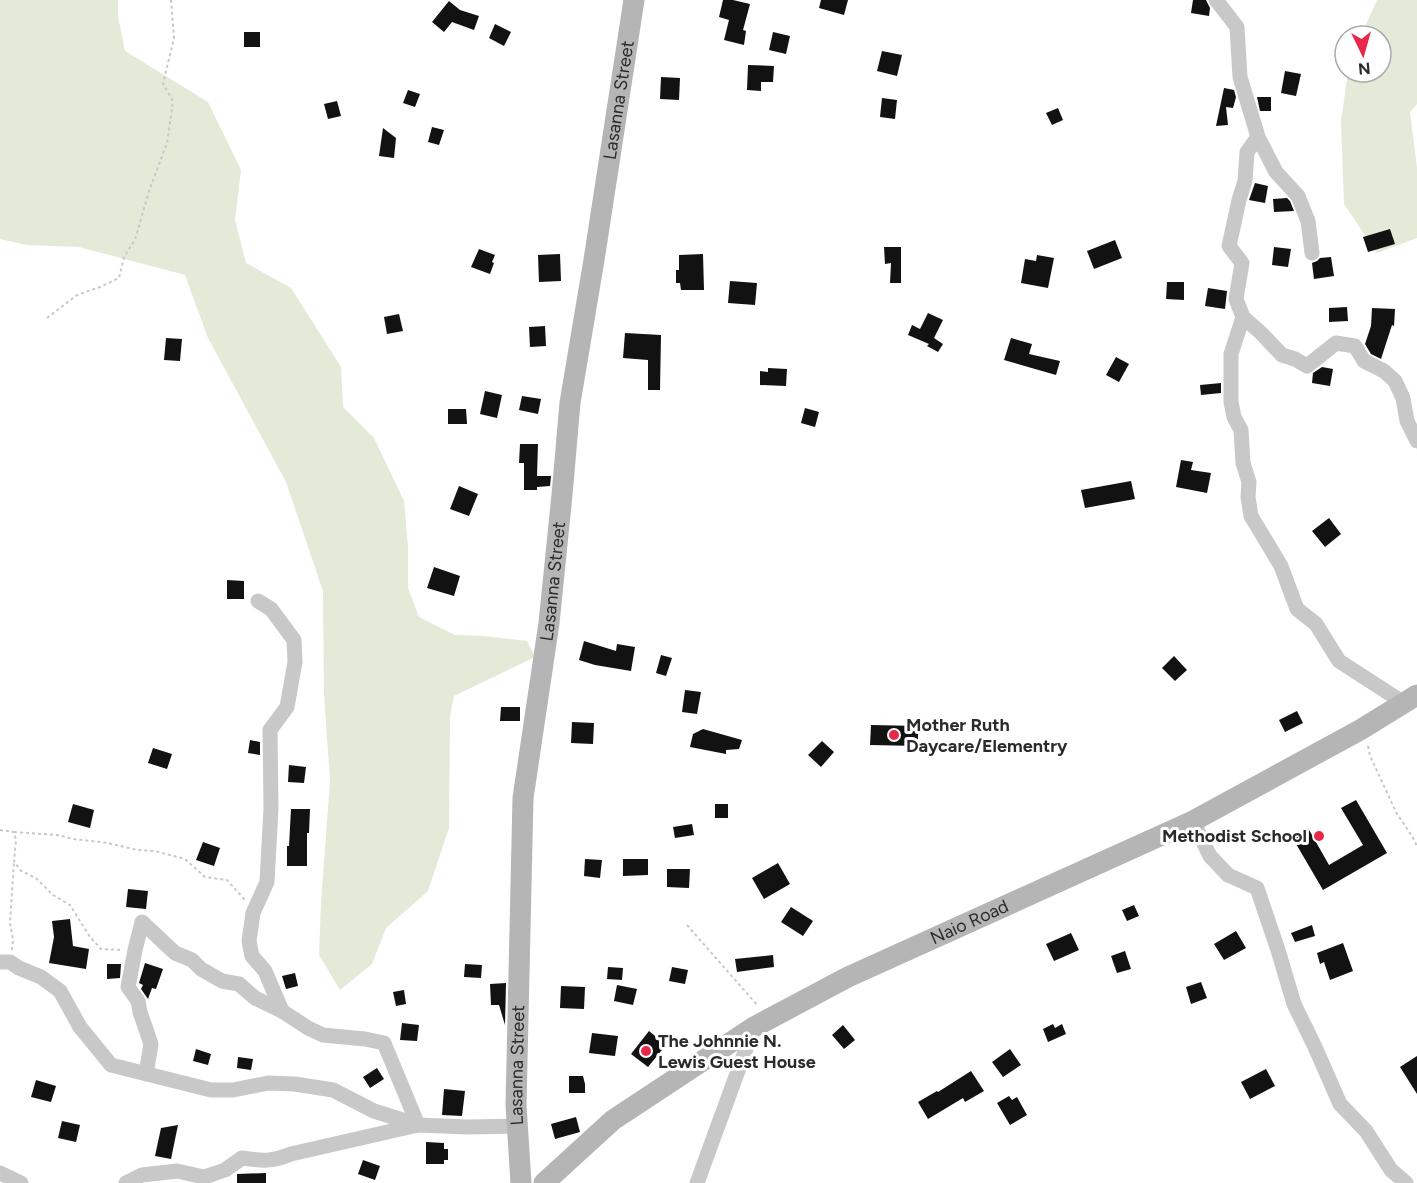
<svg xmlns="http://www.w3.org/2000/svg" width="1417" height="1183" viewBox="0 0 1417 1183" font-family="Figtree,sans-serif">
<rect width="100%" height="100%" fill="#fff"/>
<!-- green -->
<g fill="#e3ead8">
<polygon points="0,0 118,0 118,16 125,51 208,102 241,170 235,220 246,263 291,288 341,367 343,407 374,438 404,501 408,547 408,588 419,617 455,635 483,636 527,641 535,657 454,696 450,716 449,828 428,891 386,928 372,964 340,990 319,955 321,903 330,781 324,694 323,591 286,482 208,338 185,275 79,247 27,245 0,239"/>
<polygon points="1377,0 1417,0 1417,104 1410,112 1417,168 1417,238 1377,253 1344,204 1341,121 1348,72 1381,72 1381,36 1361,36"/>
</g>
<!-- building -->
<g fill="#121212">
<polygon points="723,0 733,0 750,4 743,30 746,31 744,45 724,40 729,20 719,17"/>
<polygon points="821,0 848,0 844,15 819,8"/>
<polygon points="1193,0 1206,0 1210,8 1209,16 1191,13"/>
<polygon points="449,1 460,10 479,16 474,30 452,22 444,32 432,22"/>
<polygon points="495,24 511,32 504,46 489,38"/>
<rect x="244" y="32" width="16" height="15"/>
<polygon points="773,32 790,36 786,54 769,50"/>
<polygon points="882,51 902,55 897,76 877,71"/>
<polygon points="748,65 774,66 773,82 761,82 761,91 747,90"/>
<polygon points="1285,71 1301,74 1296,96 1281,93"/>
<polygon points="661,77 680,78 679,100 660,99"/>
<polygon points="1224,88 1234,90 1236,97 1233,108 1226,107 1228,125 1216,126"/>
<polygon points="408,90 420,94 415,107 403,103"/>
<polygon points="1257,97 1271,97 1271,111 1260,111"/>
<polygon points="882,98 897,100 895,119 880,117"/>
<polygon points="337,101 341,116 328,119 324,104"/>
<polygon points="1058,108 1063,120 1052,125 1046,113"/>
<polygon points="432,127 444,130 439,145 428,142"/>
<polygon points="383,128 396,138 394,158 379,156"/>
<polygon points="1255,183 1268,186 1265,203 1249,200"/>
<polygon points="1287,198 1290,201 1294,211 1274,212 1273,199"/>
<polygon points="1390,229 1395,244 1368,252 1363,237"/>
<polygon points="1115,240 1122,258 1094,269 1087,251"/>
<polygon points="884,247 901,247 901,283 890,283 891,263 885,264"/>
<polygon points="1274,247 1291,249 1288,267 1272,265"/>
<polygon points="479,249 495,255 492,262 494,263 490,274 471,267"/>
<polygon points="560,254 561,281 539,282 538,255"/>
<polygon points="703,254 704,290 681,290 680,283 676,283 676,270 679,270 679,255"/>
<polygon points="1037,255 1054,258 1048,288 1021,283 1025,259 1036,261"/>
<polygon points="1331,257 1334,276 1314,279 1312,263 1317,261 1320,258"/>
<polygon points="730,281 757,283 755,305 728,303"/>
<polygon points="1167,282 1184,282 1184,300 1166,299"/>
<polygon points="1208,288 1227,291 1225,309 1205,306"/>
<polygon points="1347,307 1348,321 1329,322 1329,308"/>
<polygon points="1372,308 1395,309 1394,326 1392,325 1381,359 1371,354 1365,344 1371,326"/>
<polygon points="928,313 943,320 934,338 943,344 938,352 927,346 929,344 908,335 912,325 920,329"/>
<polygon points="399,314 403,331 387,334 384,317"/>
<polygon points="545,326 546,346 530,347 529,327"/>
<polygon points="625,333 661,335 660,390 648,390 648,360 623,358"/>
<polygon points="166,338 182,339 180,361 164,360"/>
<polygon points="1011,338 1032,344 1029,354 1060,361 1056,375 1004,360"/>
<polygon points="1116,357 1129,364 1119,382 1106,375"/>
<polygon points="1322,367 1333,369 1330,386 1312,383 1313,373"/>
<polygon points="768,368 787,369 786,386 760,385 760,371 768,372"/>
<polygon points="1221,383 1221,393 1201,395 1200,385"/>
<polygon points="485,391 502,395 497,418 480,414"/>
<polygon points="522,396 541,399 538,414 519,410"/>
<polygon points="805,408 819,412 815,427 801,423"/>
<polygon points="448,409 466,409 467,424 448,424"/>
<polygon points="520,444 538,444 537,476 551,476 550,486 537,487 537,490 524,490 524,463 519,463"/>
<polygon points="1181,460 1193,462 1191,470 1211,473 1207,493 1176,487"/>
<polygon points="1131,481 1135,499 1085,508 1081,490"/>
<polygon points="459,486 478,494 469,516 450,509"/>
<polygon points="1329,518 1341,534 1325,547 1312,531"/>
<polygon points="434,567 460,576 454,596 427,588"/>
<polygon points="227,580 244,581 244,599 227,599"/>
<polygon points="584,641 616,651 617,644 635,647 631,671 595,665 579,660"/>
<polygon points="661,655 672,658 666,676 656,673"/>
<polygon points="1174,656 1187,670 1175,681 1162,668"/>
<polygon points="685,690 701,692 697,714 682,712"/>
<polygon points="501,707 520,707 520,721 500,721"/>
<polygon points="1297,711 1303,723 1285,732 1279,720"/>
<polygon points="572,722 594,723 593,744 571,743"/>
<polygon points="871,725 918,726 918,746 870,745"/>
<polygon points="703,729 742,740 739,749 726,750 726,754 690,747 693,734"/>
<polygon points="250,740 260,742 260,755 248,753"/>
<polygon points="822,741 834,752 821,767 808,755"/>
<polygon points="153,748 172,754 167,769 148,763"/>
<polygon points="289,765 306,767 304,783 288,782"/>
<polygon points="1356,800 1387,853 1323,890 1292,837 1308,828 1329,865 1363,845 1341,808"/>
<polygon points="73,804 94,810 90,828 68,822"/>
<rect x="715" y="804" width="13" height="14"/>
<polygon points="291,809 310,809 309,833 307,833 307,866 287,866 287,846 289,846"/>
<polygon points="692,824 694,835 675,838 673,827"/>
<polygon points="203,842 220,848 214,866 196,860"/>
<polygon points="585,859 602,860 600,878 584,876"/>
<polygon points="623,859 648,859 648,875 623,876"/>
<polygon points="778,863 790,884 764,899 752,878"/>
<polygon points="667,869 690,869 689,888 667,887"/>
<polygon points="128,889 148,891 146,909 126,907"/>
<polygon points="1134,905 1139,916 1127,921 1122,910"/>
<polygon points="791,907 813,921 803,936 781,922"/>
<polygon points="70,919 73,946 89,949 86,969 49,963 54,937 52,921"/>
<polygon points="1312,925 1315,936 1295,942 1291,933"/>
<polygon points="1236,931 1246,948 1224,960 1214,944"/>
<polygon points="1071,933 1079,950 1054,961 1046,944"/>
<polygon points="1343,943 1353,971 1330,980 1324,962 1320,964 1317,953"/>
<polygon points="1125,951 1131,969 1117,973 1111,956"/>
<polygon points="773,955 774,967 737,972 735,959"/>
<polygon points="145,963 163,969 156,989 152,988 148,999 141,989 143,985 139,983"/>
<polygon points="107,964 121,964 120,978 107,979"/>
<polygon points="465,964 482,965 481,978 464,977"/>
<polygon points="608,967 623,968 622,980 607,979"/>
<polygon points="672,967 688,970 685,984 669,981"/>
<polygon points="295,973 298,986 286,989 282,976"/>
<polygon points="1201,982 1207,998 1191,1004 1186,987"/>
<polygon points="506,983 505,1025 499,1005 491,1005 490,984"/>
<polygon points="617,985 637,989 633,1005 614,1001"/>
<polygon points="561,986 585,987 584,1009 560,1008"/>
<polygon points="404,990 406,1004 396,1006 393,992"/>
<polygon points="402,1023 419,1025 417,1041 400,1040"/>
<polygon points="1053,1024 1055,1028 1062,1024 1066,1034 1048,1042 1043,1029"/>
<polygon points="843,1025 855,1040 844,1049 832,1035"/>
<polygon points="649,1031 666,1045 648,1067 631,1054"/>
<polygon points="592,1033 618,1036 615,1056 589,1053"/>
<polygon points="196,1049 211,1054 208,1065 193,1061"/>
<polygon points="1010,1049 1021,1065 1003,1077 992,1062"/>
<polygon points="1417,1056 1417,1094 1400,1067"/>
<polygon points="238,1057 253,1059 251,1070 237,1068"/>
<polygon points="377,1068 384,1079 370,1088 363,1077"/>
<polygon points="1266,1069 1275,1086 1250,1099 1241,1082"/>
<polygon points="971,1071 984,1091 965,1102 963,1098 928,1119 918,1102 937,1091 938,1092"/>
<polygon points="569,1076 583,1076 585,1084 585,1093 569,1093"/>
<polygon points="36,1080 56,1086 51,1102 31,1097"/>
<polygon points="444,1089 465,1091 462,1116 442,1115"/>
<polygon points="1009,1096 1012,1100 1017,1097 1027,1115 1010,1125 997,1103"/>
<polygon points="576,1117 580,1132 555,1139 551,1124"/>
<polygon points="62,1121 80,1125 76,1142 58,1138"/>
<polygon points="178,1125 171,1159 155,1156 161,1128"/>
<polygon points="426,1142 444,1143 444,1149 448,1149 448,1160 444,1160 444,1164 426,1164"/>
<polygon points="363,1160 380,1166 375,1180 358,1174"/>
<polygon points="266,1173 266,1183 237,1183 237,1174"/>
</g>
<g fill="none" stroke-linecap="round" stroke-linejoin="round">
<!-- path -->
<g stroke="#c8c8c8" stroke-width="2" stroke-dasharray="3 3" stroke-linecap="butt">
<polyline points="47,318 77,295 100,287 119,278 124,257 135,240 149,191 167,143 173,101 163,84 174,38 171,0"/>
<polyline points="1368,746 1370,756 1397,814 1412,836 1417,846"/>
<polyline points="0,830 14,832 16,840 14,861 20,870 37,879 53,895 70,905 90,937 101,949 123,950"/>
<polyline points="14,832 57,835 74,839 108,843 137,850 155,851 185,859 205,877 227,880 245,900"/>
<polyline points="687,925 758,1006"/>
<polyline points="12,950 13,940 10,923 14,861"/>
</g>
<!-- street -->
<g stroke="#c8c8c8" stroke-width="15">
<polyline points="1216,0 1237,27 1240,77 1258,137 1276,172 1298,196 1308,221 1312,253"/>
<polyline points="1258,137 1247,152 1245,181 1239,200 1229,246 1242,263 1236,299 1243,317 1261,333 1282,355 1295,359 1307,366 1336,343 1355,346 1364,361 1384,371 1395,381 1403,398 1407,421 1417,441"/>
<polyline points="1243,317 1231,354 1231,402 1234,417 1241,430 1243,463 1249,482 1248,497 1251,516 1281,566 1297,609 1316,624 1339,661 1404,703"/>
<polyline points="258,601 271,609 294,640 295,662 287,707 270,730 271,808 267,882 253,913 249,941 252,956 265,971 282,1011"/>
<polyline points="1193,821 1210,856 1228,875 1257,888 1278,950 1294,1004 1315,1047 1340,1104 1366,1131 1391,1170 1406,1183"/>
<polyline points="0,962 10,962 19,968 41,977 60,991 80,1027 111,1065 211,1090 233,1090 268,1083 295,1084 333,1090 374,1111 418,1125 467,1127 517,1126"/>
<polyline points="0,1173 21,1183"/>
<path d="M 126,1183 L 142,1175 L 177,1171 L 204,1177 L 225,1170 L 242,1158 C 263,1161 271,1162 291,1154 L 418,1125 L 384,1043 L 365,1039 L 323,1035 L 308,1028 L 282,1011 L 255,998 L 239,984 L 222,981 L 201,969 L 192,960 L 175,953 L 142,922 L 135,950 L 128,987 L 138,1001 L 140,1012 L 151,1044 L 146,1074"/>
<polyline points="697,1183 754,1027"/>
</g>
<!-- secondary -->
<g stroke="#b5b5b5" stroke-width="21">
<path id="s1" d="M 521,1183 L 516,1105 L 523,798 L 549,623 L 562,495 L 570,403 L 594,260 L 634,0"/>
<path id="s2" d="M 544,1183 L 613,1120 L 754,1027 L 848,977 L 1193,821 L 1360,730 L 1417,695"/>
</g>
</g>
<!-- markers -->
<g fill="#e82848" stroke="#fff" stroke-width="2">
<circle cx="894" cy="735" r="6"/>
<circle cx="1319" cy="836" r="6"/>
<circle cx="646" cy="1051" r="6"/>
</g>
<g text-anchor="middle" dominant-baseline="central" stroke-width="6" stroke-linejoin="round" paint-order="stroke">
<!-- street labels -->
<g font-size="18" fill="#2b2b2b" stroke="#fff">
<text stroke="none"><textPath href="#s1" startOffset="1090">Lasanna Street</textPath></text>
<text stroke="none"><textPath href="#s1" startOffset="604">Lasanna Street</textPath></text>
<text stroke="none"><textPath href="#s2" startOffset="502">Naio Road</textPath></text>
<text stroke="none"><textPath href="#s1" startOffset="118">Lasanna Street</textPath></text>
</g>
<!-- poi labels -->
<g font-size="18" font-weight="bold" fill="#2b2b2b" stroke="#fff" text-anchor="start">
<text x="906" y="725">Mother Ruth<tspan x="906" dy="21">Daycare/Elementry</tspan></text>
<text x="1307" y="836" text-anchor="end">Methodist School</text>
<text x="658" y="1041">The Johnnie N.<tspan x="658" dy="21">Lewis Guest House</tspan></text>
</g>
</g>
<!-- north arrow -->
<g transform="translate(1363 54) rotate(175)"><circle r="28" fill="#ffffff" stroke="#aaaaaa" stroke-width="1.5"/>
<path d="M0-4.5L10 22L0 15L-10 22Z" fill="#e82848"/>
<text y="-9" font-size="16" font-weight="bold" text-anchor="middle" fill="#2b2b2b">N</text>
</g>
</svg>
